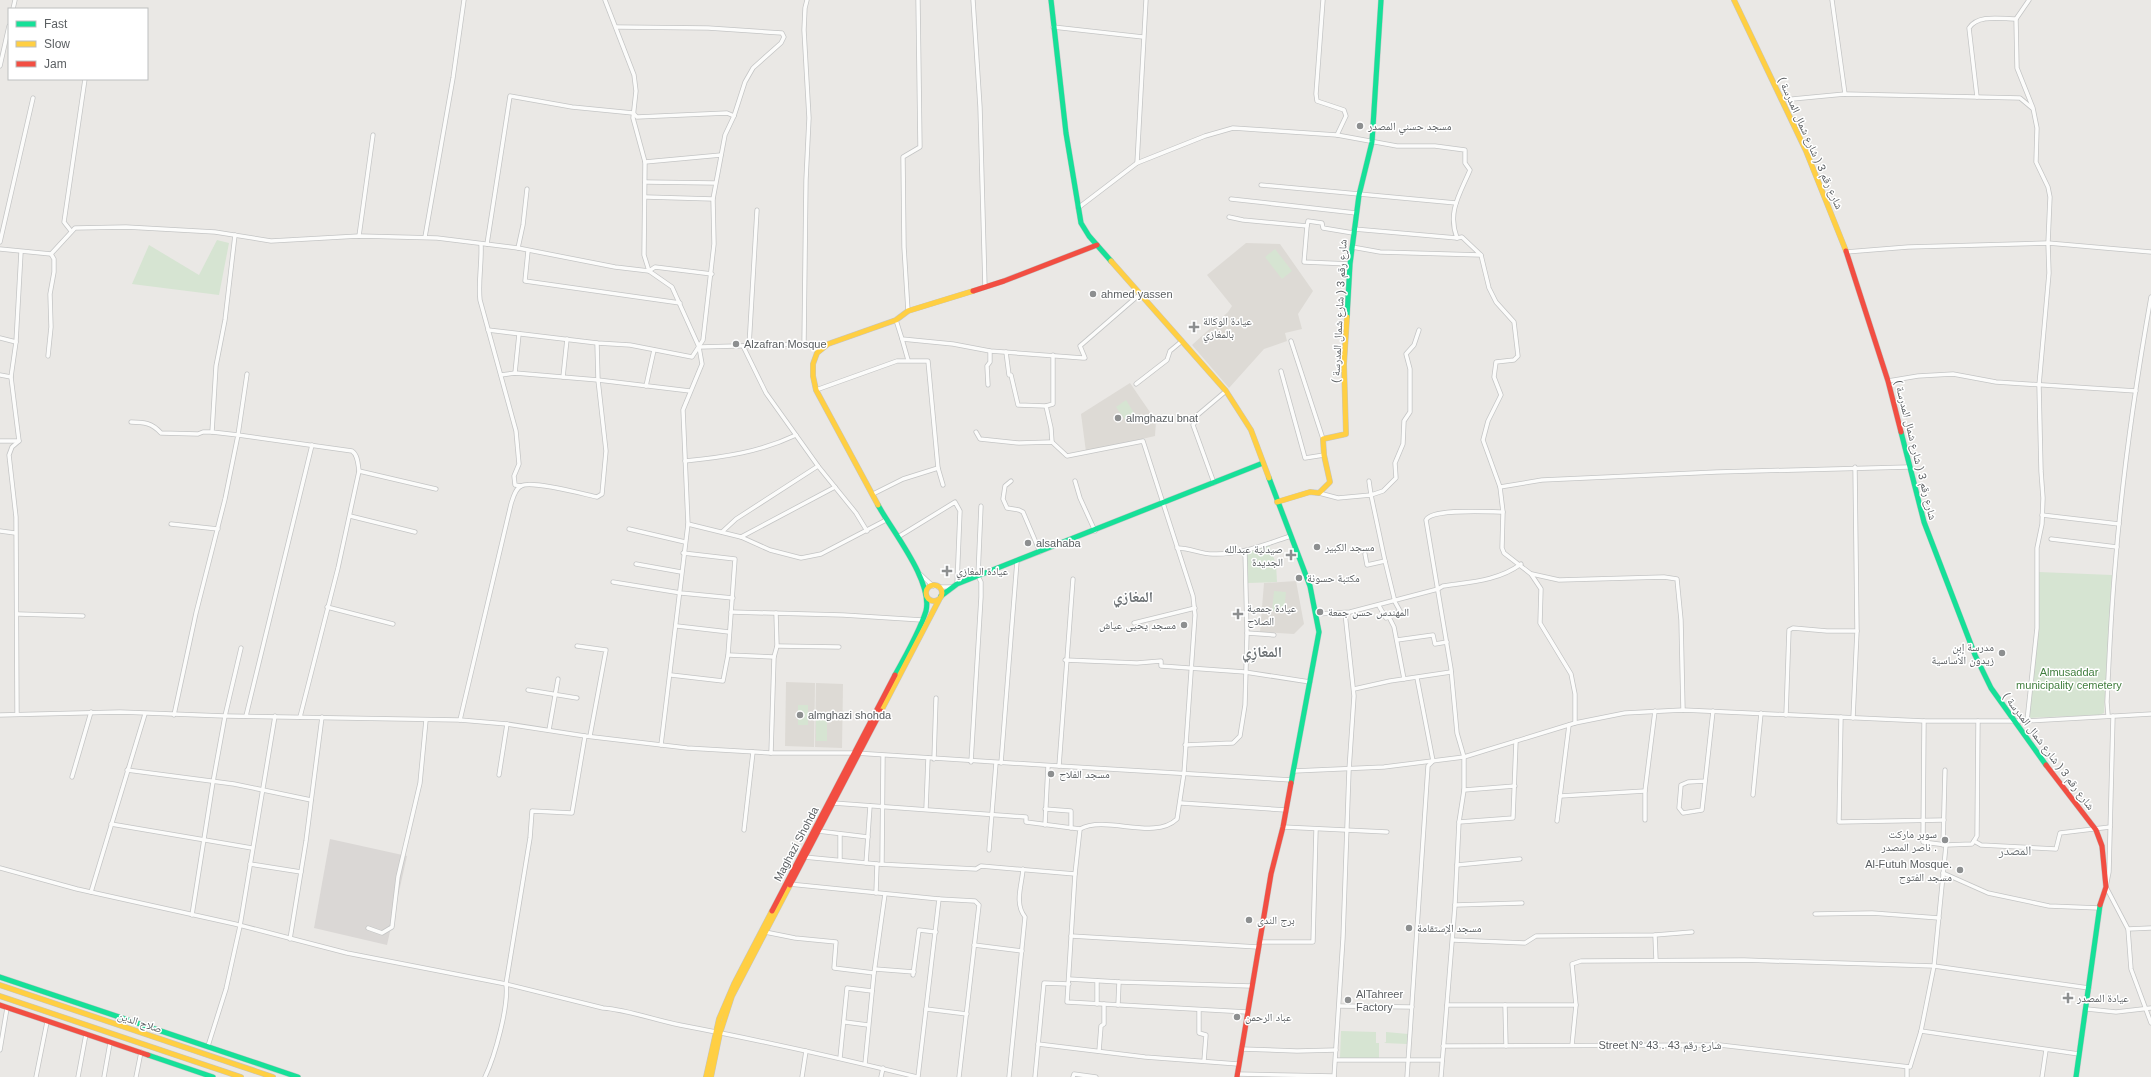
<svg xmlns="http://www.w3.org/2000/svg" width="2151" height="1077" viewBox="0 0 2151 1077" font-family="Helvetica,'Noto Naskh Arabic',sans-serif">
<rect width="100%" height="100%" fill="#eae8e5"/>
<!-- industrial -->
<polygon fill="#dad7d5" points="330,839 407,856 387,945 314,928"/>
<!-- education -->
<g fill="#dddad5">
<polygon points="1246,243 1280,244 1313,291 1298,314 1302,329 1285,333 1287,341 1264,349 1229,388 1192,345 1228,312 1232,306 1207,275"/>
<polygon points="1130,383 1156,421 1155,436 1086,452 1081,414"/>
<polygon points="1296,581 1304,624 1294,634 1260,632 1264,583"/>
<polygon points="786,682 815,683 814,747 785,746"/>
<polygon points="816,683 843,684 842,748 815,747"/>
</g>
<!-- green -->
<g fill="#d6e4d2">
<polygon points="217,240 229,243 219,295 132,284 149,245 199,275"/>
<polygon points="1275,249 1292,271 1282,279 1265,257"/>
<polygon points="1126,400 1137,418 1128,424 1116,407"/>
<polygon points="1269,545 1276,564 1277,582 1248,583 1246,551"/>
<polygon points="2039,572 2112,575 2104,713 2099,715 2028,718 2039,619"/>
<polygon points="1274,591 1286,592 1284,612 1272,611"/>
<rect x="798" y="705" width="10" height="20"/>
<rect x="816" y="720" width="11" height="21"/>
<polygon points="1341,1031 1376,1032 1376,1043 1379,1043 1379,1058 1340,1058"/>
<polygon points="1386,1032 1408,1034 1407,1044 1384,1043 1386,1042"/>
</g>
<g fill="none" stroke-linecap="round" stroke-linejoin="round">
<defs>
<g id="street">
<polyline points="605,0 634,75 636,91 633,118 645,162 644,255 649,271 655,267 712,274"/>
<polyline points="973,0 980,107 985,287"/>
<polyline points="1323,0 1316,94 1317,101 1344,110 1346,116 1337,135"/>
<polyline points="1832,0 1845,94"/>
<polyline points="13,9 15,0"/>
<polyline points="1053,27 1143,37"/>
<polyline points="0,66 9,26"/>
<polyline points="1977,97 2020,98 2032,108"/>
<path d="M 1782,100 L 1845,94 L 1977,97 L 1969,28 C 1978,14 2001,19 2016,19"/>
<polyline points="645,162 721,155"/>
<polyline points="1137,163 1146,0"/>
<polyline points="645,182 715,183"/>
<polyline points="1261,185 1456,203"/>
<polyline points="646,197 713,199"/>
<polyline points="1231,199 1356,213"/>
<path d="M 1078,208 L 1137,163 L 1205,136 L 1233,128 L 1337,135 L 1397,146 L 1435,146 L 1465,150 L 1465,163 L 1470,170 C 1460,194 1447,212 1457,238 L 1462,237 L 1481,255 L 1489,288 L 1496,302 L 1514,322 L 1518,356 L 1514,360 L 1496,362 L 1494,377 L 1501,395 L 1488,421 L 1483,440 L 1500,487 L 1503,512 L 1502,548 L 1504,553 L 1531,574 L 1541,589 L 1540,623 L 1571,674 L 1575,694 L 1575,723"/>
<polyline points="1229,217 1243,220 1307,226 1308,221 1322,223 1323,228 1353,233"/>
<polyline points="1307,226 1304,262 1350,264"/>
<polyline points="1354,229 1457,238"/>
<polyline points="71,231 64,222 85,79"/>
<polyline points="359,236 373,135"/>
<polyline points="425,237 453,78 464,0"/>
<polyline points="0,242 33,98"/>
<path d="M 481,244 C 482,263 478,281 480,300 L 516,431 L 519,464 L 514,476 L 515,485 L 521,486"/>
<polyline points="487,244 510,96 572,107 633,113 637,117 727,113 734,116"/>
<polyline points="1352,247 1380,252 1481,255"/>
<polyline points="518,248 523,225 527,189"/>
<polyline points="0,249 51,254 75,228 126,227 215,232 271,241 359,236 437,238 518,248 615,267 649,271 672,287 699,347 804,344 818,350"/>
<polyline points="528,251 525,281 680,303"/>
<polyline points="1846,252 1908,247 2048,243 2151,252"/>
<polyline points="908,311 904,247 903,157 920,147 918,0"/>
<polyline points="896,320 902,339 953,344 990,351 1083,358 1085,358 1080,346 1140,294"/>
<polyline points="488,330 597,343 630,345 692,357 703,340 714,244 713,199 725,135 734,116 745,82 753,68 781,43 784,37 782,33 708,28 616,27"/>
<polyline points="0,338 16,342"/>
<polyline points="902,339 908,360"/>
<polyline points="1291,341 1323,439"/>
<polyline points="804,344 806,180 809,118 804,30 805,8 807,0"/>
<polyline points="743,346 766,393 818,466 856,513 867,531"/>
<polyline points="749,346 757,210"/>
<polyline points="1006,352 1009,375 1011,375 1018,405 1046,406"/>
<polyline points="48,356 51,327 50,294 54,272 54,259 51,254"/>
<polyline points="1281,371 1305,458 1324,455"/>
<polyline points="515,373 519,334"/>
<path d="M 247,374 L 238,435 L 352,451 C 358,455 358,464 359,471 L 338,568 L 300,717"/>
<polyline points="0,375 11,377"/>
<polyline points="501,375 515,373 598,380 690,391"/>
<polyline points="563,377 567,339"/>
<polyline points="1888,381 1918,376 1953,374 1996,382 2136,391"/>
<polyline points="1136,384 1167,360 1170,351 1182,341"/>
<polyline points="988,385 987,366 990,362 990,351"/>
<polyline points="646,386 654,350"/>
<polyline points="816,390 897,361 928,361 938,468 943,485"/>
<path d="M 131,422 C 144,422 152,423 161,433 L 198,434 L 203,432 L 212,432"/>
<path d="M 976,432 L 980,439 L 1019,443 L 1052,442 L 1067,456 L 1143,441 L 1193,596 L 1195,615 L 1184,773 L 1177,819 C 1154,841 1107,815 1080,829"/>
<polyline points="0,441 19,441"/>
<polyline points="1052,442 1051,428 1046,406 1053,404 1053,355"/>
<path d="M 685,461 C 725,457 760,452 796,435"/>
<polyline points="359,471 436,489"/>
<polyline points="1011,481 1005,486 1003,499 1007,508 1019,510 1023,512 1040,552"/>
<polyline points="1075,481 1080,498 1095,531"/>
<polyline points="1369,481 1371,495 1383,491 1396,478 1395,463 1403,444 1404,421 1410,412 1410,369 1406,354 1414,345 1419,330"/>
<polyline points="1214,483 1193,425 1195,422 1194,418 1226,391"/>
<polyline points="1500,487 1542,480 1717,472 1909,467"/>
<polyline points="1319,493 1338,498 1371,495 1385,561 1395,602 1400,611 1389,617 1394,627 1404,679"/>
<polyline points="873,494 903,479 938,468"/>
<polyline points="2042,515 2119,524"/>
<polyline points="350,516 415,532"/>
<polyline points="171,524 218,529"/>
<polyline points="688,524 741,537 770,550 801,558 821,554 886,520"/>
<polyline points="629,529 685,542"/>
<polyline points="0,531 15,533"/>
<polyline points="722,532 736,519 818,466"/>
<polyline points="741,537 835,487"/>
<polyline points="898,537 955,502 960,511 957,584"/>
<polyline points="2051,539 2117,547"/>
<path d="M 1177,548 C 1191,548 1200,554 1213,554 C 1240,555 1266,544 1291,536"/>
<polyline points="1365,554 1367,565 1385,561"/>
<polyline points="636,564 681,572"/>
<polyline points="919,573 933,586"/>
<polyline points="1532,574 1559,580 1664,577 1677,579 1681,620 1683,710"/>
<polyline points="613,582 681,593 733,598"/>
<polyline points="938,587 952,587"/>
<polyline points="1379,606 1386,618 1389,617"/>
<polyline points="327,607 393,624"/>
<polyline points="731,612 843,615 922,620"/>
<polyline points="18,614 83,616"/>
<path d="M 1317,614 L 1350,612 L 1438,589 L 1443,586 C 1470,582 1498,581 1521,564"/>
<polyline points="1134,623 1195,608"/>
<polyline points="677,626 729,632"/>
<polyline points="1247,633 1274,635"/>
<polyline points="1397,640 1433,635 1435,644 1447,642"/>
<polyline points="577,646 606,650 590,736"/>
<polyline points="777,646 839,647"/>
<polyline points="728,655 774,657"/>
<polyline points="1065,660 1137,663 1161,661 1161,666 1245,672 1310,682"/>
<polyline points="671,675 723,681 728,655 735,559 683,553"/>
<polyline points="1354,689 1390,681 1451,672"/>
<polyline points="528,690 577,698"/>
<polyline points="17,714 16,517 9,455 12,447 19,441 11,377 16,342 21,252"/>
<polyline points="0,715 120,712 225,716 460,720 507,724 585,736 687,748 771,753 855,753 1059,766 1073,579"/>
<polyline points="174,715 196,613 225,499 238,435 212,432 216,366 225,320 235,235"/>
<polyline points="1786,715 1789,630 1793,628 1827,631 1857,631"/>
<path d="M 2108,715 L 2107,702 C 2109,657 2111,613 2115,568 C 2122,478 2135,387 2151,297"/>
<polyline points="246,716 312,445"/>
<polyline points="2113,716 2109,872 2106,887 2128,929 2131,969 2151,1023"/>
<polyline points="1841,717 1839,822 1944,820"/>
<polyline points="1853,718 1857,631 1855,467"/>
<path d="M 460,720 L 511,504 C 513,498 515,489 521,486 C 532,480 583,494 597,497 L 602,494 L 606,451 L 598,380 L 597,343"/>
<polyline points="1924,721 1923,842 1946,845 1972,844 1977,836 1978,721"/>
<polyline points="2027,721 2037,628 2037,548 2042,524 2043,498 2041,471 2039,385 2049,273 2048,243 2050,197 2048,187 2036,162 2037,128 2033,108 2017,68 2016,19 2029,0"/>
<polyline points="549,730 558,679"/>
<polyline points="661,745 688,524 683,410 702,364 699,347"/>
<polyline points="1185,745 1233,743 1240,736 1245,705 1247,633 1245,551"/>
<polyline points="771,753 774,657 777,646 776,613"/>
<polyline points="934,759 936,698"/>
<polyline points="971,762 981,597 981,582 978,576 981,506"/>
<polyline points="1001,763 1017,561"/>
<polyline points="1059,766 1292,780"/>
<polyline points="127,770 234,784 311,800"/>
<polyline points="1294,771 1384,767 1464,757 1575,723 1625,713 1683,710 1924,721 2027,721 2151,714"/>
<polyline points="499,775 507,724"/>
<polyline points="72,777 91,712"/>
<polyline points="1705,781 1688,782 1681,785 1679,808 1683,813 1702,810 1713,711"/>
<polyline points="1464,790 1515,786"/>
<polyline points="1753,795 1761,713"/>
<polyline points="1560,796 1645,791"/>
<polyline points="833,803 1026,817 1026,822 1080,829 1075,874 1067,1002 1247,1012"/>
<polyline points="1181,803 1286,810"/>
<polyline points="926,809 928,758"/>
<polyline points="1045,809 1071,811 1071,828"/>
<polyline points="1645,820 1645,791 1655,711"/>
<polyline points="1557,821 1569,725"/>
<polyline points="1459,822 1513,818 1516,741"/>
<polyline points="111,824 252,848"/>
<polyline points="1045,825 1048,766"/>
<polyline points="1283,827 1387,832"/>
<polyline points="744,830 753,752"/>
<polyline points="818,831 868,837"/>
<polyline points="1974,841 1981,845 2056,849 2060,833 2110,827"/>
<polyline points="1943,845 1945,770"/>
<polyline points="989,850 996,763"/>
<polyline points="804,857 877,864 976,869 981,866 1075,874"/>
<polyline points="840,860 840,834"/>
<polyline points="866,863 870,806"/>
<polyline points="250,864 301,872"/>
<polyline points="882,864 883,756"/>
<polyline points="1457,865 1520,859"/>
<path d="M 0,868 L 77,889 L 235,924 L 347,953 L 506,984 L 603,1008 C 629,1010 654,1020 680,1025 C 759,1040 839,1058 917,1077"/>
<polyline points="1943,873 1988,893 2049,906 2099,908"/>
<polyline points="789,884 939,899 918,1077"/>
<polyline points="91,892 145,714"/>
<polyline points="876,893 877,864"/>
<polyline points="939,899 975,901 979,905 959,1077"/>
<polyline points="1455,905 1522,903"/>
<polyline points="1815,914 1872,913 1939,918"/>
<polyline points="192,915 213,782 225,716 241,648"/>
<polyline points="368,928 382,933 392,927 398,877 420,783 426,720"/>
<polyline points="2128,929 2151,928"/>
<polyline points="765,932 795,938 836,942 834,968 874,973"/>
<polyline points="1655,935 1656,960"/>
<polyline points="1071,936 1258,947"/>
<polyline points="290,939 306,841 322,717"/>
<polyline points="1453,940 1525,943 1536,936 1655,935 1692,932"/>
<polyline points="1259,942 1313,942 1316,830"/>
<polyline points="974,945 1022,951"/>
<polyline points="875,969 914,972"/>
<polyline points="913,975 919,930 936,932"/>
<polyline points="1069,979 1119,982 1251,986"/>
<polyline points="1097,981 1097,1004"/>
<polyline points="1118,1005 1119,982"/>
<polyline points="1447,1005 1576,1005"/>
<polyline points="1505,1005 1506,1046"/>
<polyline points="1339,1006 1412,1007"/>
<polyline points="926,1009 967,1014"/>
<polyline points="2087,1009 2116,1012 2151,1008"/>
<polyline points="1199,1010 1199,1033 1206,1035 1204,1061"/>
<polyline points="845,1022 868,1025"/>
<polyline points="1921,1031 2079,1054"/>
<polyline points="1038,1044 1145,1057 1238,1064"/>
<polyline points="1572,1045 1576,1005 1572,964 1581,961 1744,960 1934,966 2089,988"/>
<polyline points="208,1046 226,989 240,926 275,716"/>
<polyline points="1443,1046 1720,1045 1910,1067 1921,1031 1934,966 1946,845"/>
<polyline points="1241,1049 1297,1051 1336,1050"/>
<polyline points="0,1050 7,1008"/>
<polyline points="1099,1051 1101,1026 1104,1024 1104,1004"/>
<polyline points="840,1058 847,988 872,991"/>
<polyline points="1336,1060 1442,1060"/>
<polyline points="865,1064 874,973 885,894"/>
<polyline points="1907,1067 1907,1077"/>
<polyline points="1237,1074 1334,1076"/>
<polyline points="36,1077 47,1022"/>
<polyline points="78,1077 86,1034"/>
<polyline points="104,1077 110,1043"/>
<polyline points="136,1077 141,1052"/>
<path d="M 485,1077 C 495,1056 509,1006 506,984 L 530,838 L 532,811 L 572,813 L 585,736"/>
<polyline points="802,1077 806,1051"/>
<polyline points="881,1077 883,1068"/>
<path d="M 1009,1077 L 1025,917 C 1014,903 1022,885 1023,869"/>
<polyline points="1035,1077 1044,983 1069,984"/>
<polyline points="1073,1077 1074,1074 1096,1077"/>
<polyline points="1334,1077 1343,938 1349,770 1354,696 1345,613"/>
<polyline points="1407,1077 1428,766 1433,761 1417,678"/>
<path d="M 1441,1077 L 1455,905 L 1459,822 L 1464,790 L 1464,757 L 1457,733 L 1451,669 L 1426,520 C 1432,508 1489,512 1503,512"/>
<polyline points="2042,1077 2046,1050"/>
</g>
<g id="fast">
<polyline points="1051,0 1066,133 1081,223 1089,236 1111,261"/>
<polyline points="1347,317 1350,264 1359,195 1372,142 1381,0"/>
<polyline points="1901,432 1924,522 1975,655 1991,688 2046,765"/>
<polyline points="1269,478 1310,586 1319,632 1291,783"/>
<path d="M 878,505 C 892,531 933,581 926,611 C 921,627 904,659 895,675"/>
<polyline points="941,596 957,584 1263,463"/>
<polyline points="0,977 298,1077"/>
<polyline points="148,1055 213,1077"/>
<polyline points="2076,1077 2100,905"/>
</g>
<g id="slow">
<polyline points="1734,0 1806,151 1846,251"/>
<polyline points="1111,261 1226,391 1251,430 1269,478"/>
<polyline points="1277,502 1310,492 1319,493 1330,482 1324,455 1323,439 1346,434 1344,364 1347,317"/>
<polyline points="878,505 816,390 813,376 813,364 817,353 828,344 896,320 908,311 973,291"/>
<circle cx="934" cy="593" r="8"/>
<polyline points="881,711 939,600"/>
<polyline points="0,985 273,1077"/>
<polyline points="0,996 241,1077"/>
<polyline points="706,1077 719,1019 734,984 772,911"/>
<polyline points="711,1077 720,1033 732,996 790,885"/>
</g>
<g id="jam">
<polyline points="1846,251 1888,381 1901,432"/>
<polyline points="973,291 1004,281 1097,245"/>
<polyline points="2046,765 2096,830 2102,846 2106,887 2100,905"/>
<polyline points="790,885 881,711"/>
<polyline points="772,911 895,675"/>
<polyline points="0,1005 148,1055"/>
<polyline points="1237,1077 1271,874 1283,827 1291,783"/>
</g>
</defs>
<!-- street casing -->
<use href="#street" stroke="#c4c5c5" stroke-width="5"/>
<!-- fast casing -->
<use href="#fast" stroke="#c4c5c5" stroke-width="6"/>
<!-- slow casing -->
<use href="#slow" stroke="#c4c5c5" stroke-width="6"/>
<!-- jam casing -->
<use href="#jam" stroke="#c4c5c5" stroke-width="6"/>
<!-- street -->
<use href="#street" stroke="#fcfcfb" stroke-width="3.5"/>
<!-- fast -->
<use href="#fast" stroke="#16e098" stroke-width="5"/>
<!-- slow -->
<use href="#slow" stroke="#ffcf43" stroke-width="5"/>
<!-- jam -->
<use href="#jam" stroke="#f24e42" stroke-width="5"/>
</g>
<!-- markers -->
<g fill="#8d8f90" stroke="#fff" stroke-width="1.5">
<circle cx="1360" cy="126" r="4"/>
<circle cx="1093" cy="294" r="4"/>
<path d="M1192 321h4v4h4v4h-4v4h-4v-4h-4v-4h4z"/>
<circle cx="736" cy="344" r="4"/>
<circle cx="1118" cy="418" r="4"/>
<circle cx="1028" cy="543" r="4"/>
<circle cx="1317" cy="547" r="4"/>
<path d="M1289 549h4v4h4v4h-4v4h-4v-4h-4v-4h4z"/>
<path d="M945 565h4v4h4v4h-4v4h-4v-4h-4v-4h4z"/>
<circle cx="1299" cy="578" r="4"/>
<circle cx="1320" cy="612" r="4"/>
<path d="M1236 608h4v4h4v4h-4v4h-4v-4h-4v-4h4z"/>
<circle cx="1184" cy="625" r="4"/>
<circle cx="2002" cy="653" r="4"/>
<circle cx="800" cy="715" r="4"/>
<circle cx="1051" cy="774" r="4"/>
<circle cx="1945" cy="840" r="4"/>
<circle cx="1960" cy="870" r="4"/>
<circle cx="1249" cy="920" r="4"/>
<circle cx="1409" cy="928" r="4"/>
<path d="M2066 992h4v4h4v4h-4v4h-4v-4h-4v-4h4z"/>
<circle cx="1348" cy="1000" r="4"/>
<circle cx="1237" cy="1017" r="4"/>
</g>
<g text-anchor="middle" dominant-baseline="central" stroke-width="3" stroke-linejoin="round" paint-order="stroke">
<!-- poi labels -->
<g font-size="11" fill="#5b5f62" stroke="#fff" text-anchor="start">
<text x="1368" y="126">مسجد حسني المصدر</text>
<text x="1101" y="294">ahmed yassen</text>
<text x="1203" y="321">عيادة الوكالة<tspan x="1203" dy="13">بالمغازي</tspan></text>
<text x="744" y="344">Alzafran Mosque</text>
<text x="1126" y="418">almghazu bnat</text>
<text x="1036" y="543">alsahaba</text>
<text x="1325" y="547">مسجد الكبير</text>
<text x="1283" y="549" text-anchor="end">صيدلية عبدالله<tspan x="1283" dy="13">الجديدة</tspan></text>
<text x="956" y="571">عيادة المغازي</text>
<text x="1307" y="578">مكتبة حسونة</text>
<text x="1247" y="608">عيادة جمعية<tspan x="1247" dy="13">الصلاح</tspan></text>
<text x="1328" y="612">المهندس حسن جمعة</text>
<text x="1176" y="625" text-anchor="end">مسجد يحيى عياش</text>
<text x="1994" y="647" text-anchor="end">مدرسة إبن<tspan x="1994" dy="13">زيدون الأساسية</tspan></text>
<text x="808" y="715">almghazi shohda</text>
<text x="1059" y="774">مسجد الفلاح</text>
<text x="1937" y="834" text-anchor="end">سوبر ماركت<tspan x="1937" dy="13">ناصر المصدر .</tspan></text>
<text x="1952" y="864" text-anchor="end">Al-Futuh Mosque.<tspan x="1952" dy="13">مسجد الفتوح</tspan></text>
<text x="1257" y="920">برج الندى</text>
<text x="1417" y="928">مسجد الإستقامة</text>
<text x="1356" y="994">AlTahreer<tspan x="1356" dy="13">Factory</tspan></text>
<text x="2077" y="998">عيادة المصدر</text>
<text x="1245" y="1017">عباد الرحمن</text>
</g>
<!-- street labels -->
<g font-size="11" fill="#5b5f62" stroke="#fff">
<text transform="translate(1811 143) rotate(66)">شارع رقم 3 ( شارع شمال المدرسة )</text>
<text transform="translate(1339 311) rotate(-87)">شارع رقم 3 ( شارع شمال المدرسة )</text>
<text transform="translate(1916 450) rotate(76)">شارع رقم 3 ( شارع شمال المدرسة )</text>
<text transform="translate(2049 751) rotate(53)">شارع رقم 3 ( شارع شمال المدرسة )</text>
<text transform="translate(796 844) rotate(-62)">Maghazi Shohda</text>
<text transform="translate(140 1022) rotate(18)">صلاح الدين</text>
<text x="1660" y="1045">Street N° 43 . شارع رقم 43</text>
</g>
<!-- park labels -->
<g font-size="11" fill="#417e3e" stroke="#fff">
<text x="2069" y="672">Almusaddar<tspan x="2069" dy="13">municipality cemetery</tspan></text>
</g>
<!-- quarter labels -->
<g font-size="13" fill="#6c7174" stroke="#fff">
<text x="2015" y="850">المصدر</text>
</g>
<!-- district labels -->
<g font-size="15" font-weight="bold" fill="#6c7174" stroke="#fff">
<text x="1133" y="596">المغازي</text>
<text x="1262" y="651">المغازِي</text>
</g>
</g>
<!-- legend -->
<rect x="8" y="8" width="140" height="72" fill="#ffffff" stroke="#bdbfc0"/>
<rect x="16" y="21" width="20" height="6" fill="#16e098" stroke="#bdbfc0"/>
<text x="44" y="28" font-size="12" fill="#5b5f62">Fast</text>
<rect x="16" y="41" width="20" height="6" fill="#ffcf43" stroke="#bdbfc0"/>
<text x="44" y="48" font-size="12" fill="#5b5f62">Slow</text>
<rect x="16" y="61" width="20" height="6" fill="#f24e42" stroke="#bdbfc0"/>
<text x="44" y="68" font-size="12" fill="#5b5f62">Jam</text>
</svg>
